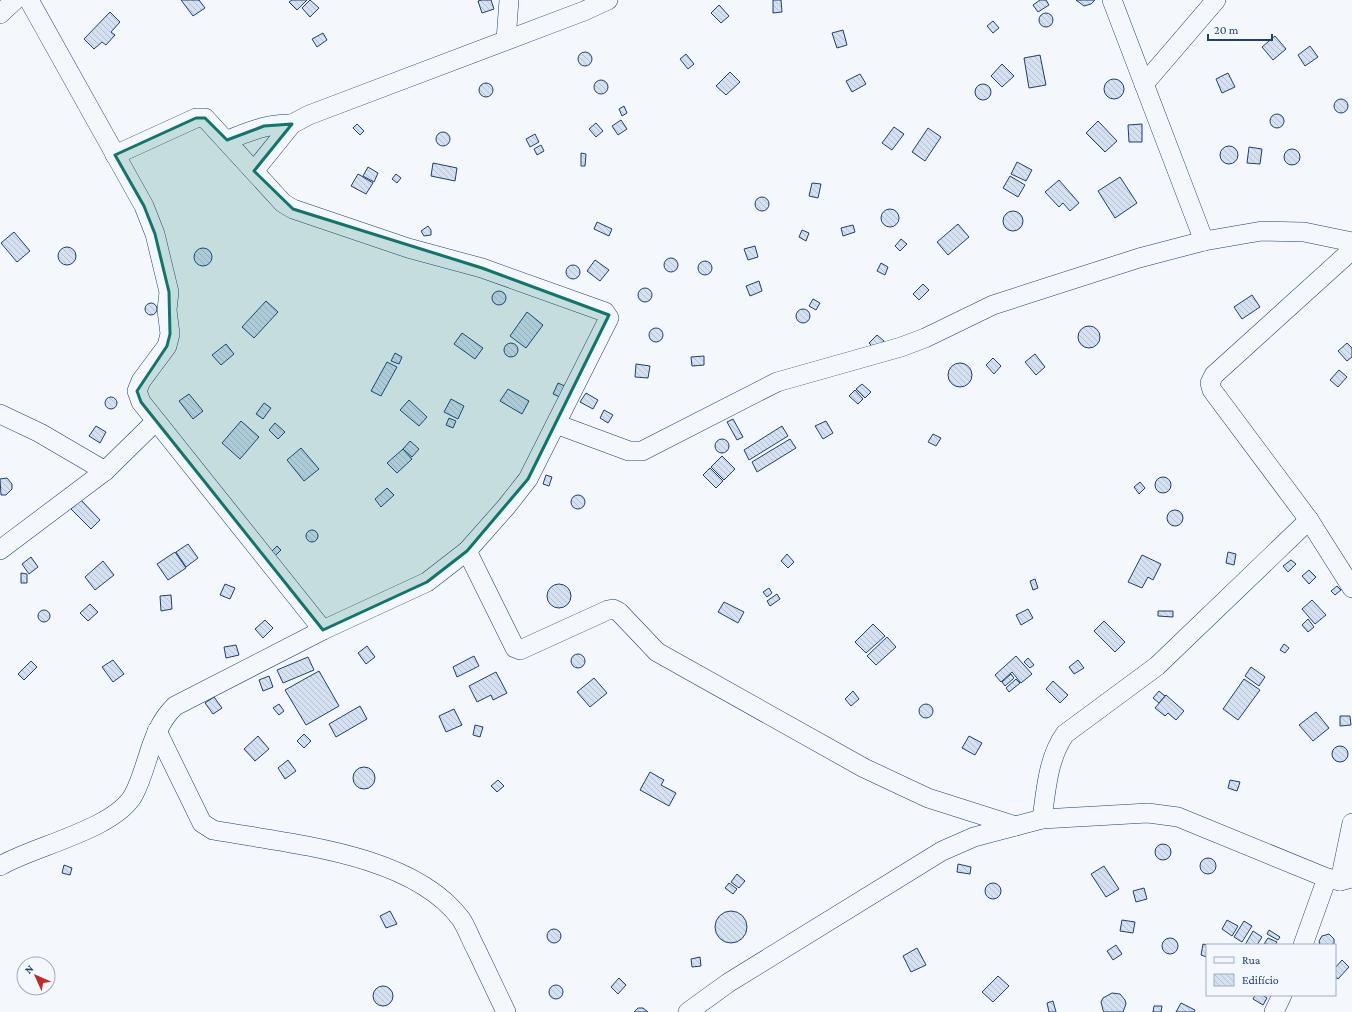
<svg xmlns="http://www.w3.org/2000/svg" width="1352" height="1012" viewBox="0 0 1352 1012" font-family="'Crimson Pro',serif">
<defs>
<pattern id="building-back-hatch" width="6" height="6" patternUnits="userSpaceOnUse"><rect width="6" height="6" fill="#d5e0f0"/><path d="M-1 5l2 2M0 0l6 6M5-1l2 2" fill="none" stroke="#b6c1d1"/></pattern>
</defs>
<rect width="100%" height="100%" fill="#f4f7fb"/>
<!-- building -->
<g fill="url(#building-back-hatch)" stroke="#1d3f73">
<polygon points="181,0 199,0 205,8 193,16"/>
<polygon points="292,0 307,0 297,10 289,2"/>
<polygon points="310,0 319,8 310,17 302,8"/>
<polygon points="482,0 491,0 494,9 482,13 478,1"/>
<polygon points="773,0 781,0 782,12 773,13"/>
<polygon points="1040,0 1046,0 1049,5 1038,12 1033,5"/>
<polygon points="1076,0 1095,0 1091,4 1084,6"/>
<polygon points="719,5 729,16 721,23 711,13"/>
<polygon points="110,12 120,22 111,32 115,35 106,45 102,42 94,49 84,39"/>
<circle cx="1046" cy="20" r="7"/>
<polygon points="993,21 999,28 993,33 987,26"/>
<polygon points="843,30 847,45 837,48 832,33"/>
<polygon points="323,33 327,40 317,47 312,39"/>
<polygon points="1275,36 1286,49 1273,60 1262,47"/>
<polygon points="1310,46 1318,57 1305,66 1298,55"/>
<circle cx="585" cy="59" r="7"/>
<polygon points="686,54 694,64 688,69 680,59"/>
<polygon points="1040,55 1046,85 1029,88 1024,58"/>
<polygon points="1002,64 1014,76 1002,87 991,76"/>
<polygon points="730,72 740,82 726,95 716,86"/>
<polygon points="1228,73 1235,87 1222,93 1216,79"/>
<polygon points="860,74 866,84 852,92 846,81"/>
<circle cx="1114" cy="89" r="10"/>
<circle cx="601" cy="87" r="7"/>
<circle cx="486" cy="90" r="7"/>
<circle cx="983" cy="92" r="8"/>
<circle cx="1341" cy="106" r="7"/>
<polygon points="624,106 627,113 622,116 619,109"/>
<circle cx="1277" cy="121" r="7"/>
<polygon points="621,120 627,129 618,135 612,126"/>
<polygon points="1098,121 1117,141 1105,152 1086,133"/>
<polygon points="596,123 603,131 596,137 589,129"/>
<polygon points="357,124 364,131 360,135 353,128"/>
<polygon points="1142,124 1142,142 1129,142 1128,125"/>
<polygon points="894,127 904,134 892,150 882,143"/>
<polygon points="928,128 941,137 925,161 912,152"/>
<circle cx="443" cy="139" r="7"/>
<polygon points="535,134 539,142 530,147 526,139"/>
<polygon points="541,145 544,151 537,155 534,149"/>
<circle cx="1229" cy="155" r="9"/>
<polygon points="1249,147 1262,149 1260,164 1247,163"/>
<circle cx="1292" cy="157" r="8"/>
<polygon points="581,153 586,154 585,166 581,166"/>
<polygon points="1017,162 1032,170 1026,181 1011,174"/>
<polygon points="433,163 457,168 455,181 431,176"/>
<polygon points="368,167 378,173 374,182 363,176"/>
<polygon points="358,174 373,183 366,194 351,186"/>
<polygon points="396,174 401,178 397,183 392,179"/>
<polygon points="1010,176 1025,185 1018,197 1003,188"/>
<polygon points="1120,177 1137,203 1115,218 1098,191"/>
<polygon points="1059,180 1079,203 1070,211 1063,203 1059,207 1045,192"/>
<polygon points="812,183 821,184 818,198 809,196"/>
<circle cx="762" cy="204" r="7"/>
<circle cx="890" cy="218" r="9"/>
<circle cx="1013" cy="221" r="10"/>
<polygon points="597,222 612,229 609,236 594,229"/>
<polygon points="958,224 969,237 948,255 937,242"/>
<polygon points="853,225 855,232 843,236 841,228"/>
<polygon points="428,226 431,230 431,235 424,236 421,231"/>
<polygon points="802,230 809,233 806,241 799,237"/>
<polygon points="14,232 30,251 17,262 1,243"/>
<polygon points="901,239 907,244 900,251 895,246"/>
<polygon points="755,246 758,257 748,260 744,249"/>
<circle cx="67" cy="256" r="9"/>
<circle cx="203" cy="257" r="9"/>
<circle cx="671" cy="265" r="7"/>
<polygon points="595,260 609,270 600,281 587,271"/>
<circle cx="705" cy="268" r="7"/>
<polygon points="881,263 888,267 885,275 877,271"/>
<circle cx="573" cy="272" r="7"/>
<polygon points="759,281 762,291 750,296 746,286"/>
<polygon points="923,284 929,290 919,300 913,294"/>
<circle cx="645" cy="295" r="7"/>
<circle cx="499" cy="298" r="7"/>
<polygon points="1252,295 1260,307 1242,319 1234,307"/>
<polygon points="813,299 820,303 816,310 809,306"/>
<polygon points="266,301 278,312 254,338 242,327"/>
<circle cx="151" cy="309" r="6"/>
<circle cx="803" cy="316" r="7"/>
<polygon points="527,312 543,325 526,348 510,336"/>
<circle cx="1089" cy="337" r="11"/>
<circle cx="656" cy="335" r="7"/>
<polygon points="462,333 483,348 475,359 454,344"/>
<polygon points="877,335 884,341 875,349 869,343"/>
<circle cx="511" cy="350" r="7"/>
<polygon points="1347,343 1352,348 1352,357 1347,361 1338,351"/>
<polygon points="226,344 234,354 221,365 212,355"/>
<polygon points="395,353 402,357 399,364 391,361"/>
<polygon points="1035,354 1045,367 1036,375 1025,362"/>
<polygon points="704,356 704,365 692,366 691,357"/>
<polygon points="993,358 1001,366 994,374 986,365"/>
<polygon points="387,362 397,367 381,396 371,391"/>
<circle cx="960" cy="375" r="12"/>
<polygon points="636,364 650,366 648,378 635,377"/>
<polygon points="1339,370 1347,377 1338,387 1330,380"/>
<polygon points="558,383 567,387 562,398 553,394"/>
<polygon points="862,384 871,392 865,398 856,389"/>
<polygon points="508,389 529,401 522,414 500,401"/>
<polygon points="855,390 863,399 858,404 849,396"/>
<polygon points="586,393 598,400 593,409 580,402"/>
<polygon points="189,394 203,411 193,419 179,401"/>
<circle cx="111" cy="403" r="6"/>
<polygon points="451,399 464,406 458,419 444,412"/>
<polygon points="409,400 427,417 419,426 400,410"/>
<polygon points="264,403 271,408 263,419 256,414"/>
<polygon points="604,410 613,415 608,423 600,418"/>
<polygon points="449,418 456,421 453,428 446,425"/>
<polygon points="733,419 743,437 737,440 727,422"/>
<polygon points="241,421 259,437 240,459 222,443"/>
<polygon points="826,421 833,433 823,439 815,426"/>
<polygon points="275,423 285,432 278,439 269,430"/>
<polygon points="96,426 106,432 100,443 89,436"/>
<polygon points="782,426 788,436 749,460 744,450"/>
<polygon points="933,434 941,438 936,446 928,442"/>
<circle cx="722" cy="446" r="7"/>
<polygon points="790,439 796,448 757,472 752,462"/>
<polygon points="410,441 419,449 412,457 403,449"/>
<polygon points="301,448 319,469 304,481 287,460"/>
<polygon points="403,449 412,459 397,473 387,463"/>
<polygon points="722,456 735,469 724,480 711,467"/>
<polygon points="710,468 723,481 716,488 703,475"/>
<polygon points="546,475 552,477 549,486 543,484"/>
<circle cx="1163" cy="485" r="8"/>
<polygon points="7,478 12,484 12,489 6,495 1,495 0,479"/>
<polygon points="1140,482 1145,488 1139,494 1134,487"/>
<polygon points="387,488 394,495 381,507 375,499"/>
<circle cx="578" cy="502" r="7"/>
<polygon points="81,500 100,520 91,529 71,509"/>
<circle cx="1175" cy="518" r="8"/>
<circle cx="312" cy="536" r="6"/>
<polygon points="188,544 198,558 186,567 176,552"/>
<polygon points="277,546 281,550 275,556 271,552"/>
<polygon points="175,552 186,568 168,580 157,564"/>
<polygon points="1228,552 1236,554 1234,565 1226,563"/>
<polygon points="787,554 794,562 788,568 781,561"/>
<polygon points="1142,555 1161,564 1153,580 1148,577 1142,588 1128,582"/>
<polygon points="31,557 38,567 29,574 22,564"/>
<polygon points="1291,560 1296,564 1288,572 1283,566"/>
<polygon points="103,561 114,575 95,590 85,577"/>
<polygon points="1309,570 1316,577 1309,584 1302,576"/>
<polygon points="21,573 27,574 27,583 21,583"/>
<polygon points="1035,579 1038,588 1033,590 1030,581"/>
<circle cx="559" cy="596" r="12"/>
<polygon points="225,584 235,588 230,599 220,595"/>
<polygon points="1337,586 1341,590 1335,595 1331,591"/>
<polygon points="769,588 772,593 767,597 763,592"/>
<polygon points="777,594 780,599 770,606 767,601"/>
<polygon points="171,595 172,609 161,611 160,596"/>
<polygon points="1312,600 1326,615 1315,624 1302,609"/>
<polygon points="724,602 744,612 738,623 718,612"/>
<polygon points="90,604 98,612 88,621 80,613"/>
<polygon points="1028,609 1033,618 1021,625 1016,615"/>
<circle cx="44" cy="616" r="6"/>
<polygon points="1158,611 1173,611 1173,617 1158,616"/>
<polygon points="1308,619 1314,627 1308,632 1302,625"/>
<polygon points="265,620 273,628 263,638 255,629"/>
<polygon points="1104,621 1125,642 1115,652 1094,631"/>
<polygon points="873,624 885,636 866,653 855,642"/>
<polygon points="887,637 896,647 876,665 867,656"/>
<polygon points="1284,644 1289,648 1285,653 1280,650"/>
<polygon points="236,645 239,655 226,658 224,647"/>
<polygon points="367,646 375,657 366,664 358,653"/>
<circle cx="578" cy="661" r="7"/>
<polygon points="474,656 479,666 457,677 453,667"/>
<polygon points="1016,656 1032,674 1021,683 1012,672 1001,682 995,675"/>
<polygon points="308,657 314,670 283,683 277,670"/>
<polygon points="1028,658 1034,665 1030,668 1024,662"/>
<polygon points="113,660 124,674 113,682 102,667"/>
<polygon points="1078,660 1084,668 1074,674 1069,667"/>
<polygon points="31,661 37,667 24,680 18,674"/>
<polygon points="1251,667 1265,677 1259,686 1245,676"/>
<polygon points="319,671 339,706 306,725 285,690"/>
<polygon points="496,672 507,693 493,700 491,695 477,702 469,686"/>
<polygon points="1011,674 1014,678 1005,686 1002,682"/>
<polygon points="269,676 273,687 263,691 259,680"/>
<polygon points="594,678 607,693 590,707 577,692"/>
<polygon points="1016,679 1020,683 1009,692 1006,688"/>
<polygon points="1244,679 1260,690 1238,720 1223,709"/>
<polygon points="1053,681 1068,695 1060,703 1046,689"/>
<polygon points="853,691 859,699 851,706 845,699"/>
<polygon points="1159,691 1165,696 1159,703 1153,698"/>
<polygon points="1166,695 1184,711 1176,720 1168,713 1165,716 1155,708"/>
<polygon points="214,697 222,708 213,714 205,703"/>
<circle cx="926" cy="711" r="7"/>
<polygon points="279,704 284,711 279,715 273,708"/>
<polygon points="360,706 367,719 336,737 329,724"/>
<polygon points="454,709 462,725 446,732 439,716"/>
<polygon points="1316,712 1329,728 1313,741 1299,725"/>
<polygon points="1340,716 1350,716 1351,725 1340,726"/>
<polygon points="475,725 483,727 480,737 473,735"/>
<polygon points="304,734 311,741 304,748 297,741"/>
<polygon points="258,736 269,749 255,761 244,749"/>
<polygon points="969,736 982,743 975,755 962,748"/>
<circle cx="1340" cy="754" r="8"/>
<polygon points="288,760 296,771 285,779 278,768"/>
<circle cx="364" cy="778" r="11"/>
<polygon points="650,772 664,780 661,785 676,793 669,806 640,790"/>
<polygon points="498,780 504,786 497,792 491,786"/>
<polygon points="1230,780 1240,782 1237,791 1228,788"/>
<circle cx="1163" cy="852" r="8"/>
<circle cx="1208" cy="866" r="8"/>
<polygon points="958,864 971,867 970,874 957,872"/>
<polygon points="64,865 72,868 70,875 62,873"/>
<polygon points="1104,866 1119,889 1106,897 1091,874"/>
<polygon points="737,874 745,881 739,888 731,882"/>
<polygon points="729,883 737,889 733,894 725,888"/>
<circle cx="993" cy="891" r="8"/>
<polygon points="1144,888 1147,899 1136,902 1133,891"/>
<polygon points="390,911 397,924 386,928 380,916"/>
<circle cx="731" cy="927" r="16"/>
<polygon points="1122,920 1135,922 1133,933 1120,931"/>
<polygon points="1227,920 1238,926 1232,936 1222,929"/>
<polygon points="1244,921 1252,926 1242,942 1234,937"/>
<circle cx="554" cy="936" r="7"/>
<polygon points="1269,930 1280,937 1278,940 1267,934"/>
<polygon points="1253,931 1262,937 1257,945 1245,945"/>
<polygon points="1329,934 1334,939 1334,945 1320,945 1319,941 1322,936"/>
<polygon points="1268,938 1277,942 1275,945 1264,944"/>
<circle cx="1170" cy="946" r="8"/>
<polygon points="1203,944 1207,945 1207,957 1201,955"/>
<polygon points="1116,945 1122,954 1113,960 1107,951"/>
<polygon points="917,948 926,965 911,972 903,956"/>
<polygon points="700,957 701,966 692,967 691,959"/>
<polygon points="1342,960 1349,967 1338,979 1335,977 1335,968"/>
<polygon points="998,976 1009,986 993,1002 982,992"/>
<polygon points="619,978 626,985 618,994 611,987"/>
<circle cx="556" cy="992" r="7"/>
<circle cx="383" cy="996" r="10"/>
<polygon points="1112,993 1120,994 1125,1000 1126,1004 1123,1012 1104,1012 1103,1010 1101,1002 1103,998"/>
<polygon points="1255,995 1262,995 1267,998 1263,1005 1253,999"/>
<polygon points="1053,1001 1056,1012 1049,1012 1047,1003"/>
<polygon points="1181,1003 1195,1010 1194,1012 1176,1012"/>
<polygon points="1154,1006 1162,1006 1161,1012 1153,1012"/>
<polygon points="638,1008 643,1008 648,1012 634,1012"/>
</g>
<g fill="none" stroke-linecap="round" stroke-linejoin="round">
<defs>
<g id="street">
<polyline points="29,0 144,206 155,234 169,292 167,310 170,334 167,346 141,381 137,391 141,402 323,630"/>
<polyline points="1112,0 1204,241"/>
<polyline points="0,14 15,0"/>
<polyline points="506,40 509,0"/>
<polyline points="1144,84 1216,0"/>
<path d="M 227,140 C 249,132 268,123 292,124"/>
<polyline points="254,171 292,124 309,115 584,11 608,0"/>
<polyline points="1352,250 1214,375 1210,383 1212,390 1309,520 1352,588"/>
<polyline points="0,414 40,433 105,471"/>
<polyline points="556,424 629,451 642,451 777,382 901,347 925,338 993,305 1139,258 1204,241 1262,231 1304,232 1352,242"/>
<polyline points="0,550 105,471 156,421"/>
<polyline points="467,551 515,648 520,650 608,610 613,609 619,612 657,652 864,768 928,798 1016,826"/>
<path d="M 157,731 L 202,823 L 213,830 C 290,844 412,853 461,919 C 467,928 471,940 476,949 C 486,970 496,991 506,1012"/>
<path d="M 1042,819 C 1046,790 1048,758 1065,734 L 1157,666 L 1309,520"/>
<path d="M 0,866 C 34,846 116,829 134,794 C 149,765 150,730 175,706 L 323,630 L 427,582 L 467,551 L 506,507 L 528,479 L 609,318 L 605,312 L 482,268 L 408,248 L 293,209 L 283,203 L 205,118 L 196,118 L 115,155"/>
<polyline points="1340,881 1352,823"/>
<polyline points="1303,945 1327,878 1340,881 1352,878"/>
<polyline points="688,1012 728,983 942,851 974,837 1042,819 1148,813 1178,817 1327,878"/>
<polyline points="1274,1012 1282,995"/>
</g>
</defs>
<!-- street casing -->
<use href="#street" stroke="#1d3f73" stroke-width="20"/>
<!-- street -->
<use href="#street" stroke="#f4f7fb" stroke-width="19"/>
</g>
<!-- marked area -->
<path fill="#0f766e" fill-opacity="0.2" stroke="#0f766e" stroke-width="3" stroke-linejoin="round" d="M 196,118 L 205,118 L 227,140 L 264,126 L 292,124 L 254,171 L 293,209 L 482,268 L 609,315 L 528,479 L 467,551 L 427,582 L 323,630 L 141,402 L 137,391 L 167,346 L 170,334 L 169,292 L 155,234 L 144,206 L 115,155 Z"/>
<!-- legend -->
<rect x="1206" y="944" width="130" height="52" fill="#f4f7fb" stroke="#9eadc5"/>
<rect x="1214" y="957" width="20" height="6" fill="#f4f7fb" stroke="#9eadc5"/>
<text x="1242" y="964" font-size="12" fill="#1d3f73">Rua</text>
<rect x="1214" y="974" width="20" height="12" fill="url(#building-back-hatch)" stroke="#9eadc5"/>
<text x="1242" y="984" font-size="12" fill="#1d3f73">Edifício</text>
<!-- north arrow -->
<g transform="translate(36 976) rotate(315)"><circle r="19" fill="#f4f7fb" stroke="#9eadc5"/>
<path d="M0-3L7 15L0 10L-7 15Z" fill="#c62828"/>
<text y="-6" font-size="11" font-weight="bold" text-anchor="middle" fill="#1d3f73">N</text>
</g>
<!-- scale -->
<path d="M1208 34v6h64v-6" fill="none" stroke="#1d3f73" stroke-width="2"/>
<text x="1214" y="34" font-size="12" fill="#1d3f73" stroke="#f4f7fb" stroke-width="3" paint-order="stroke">20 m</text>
</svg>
